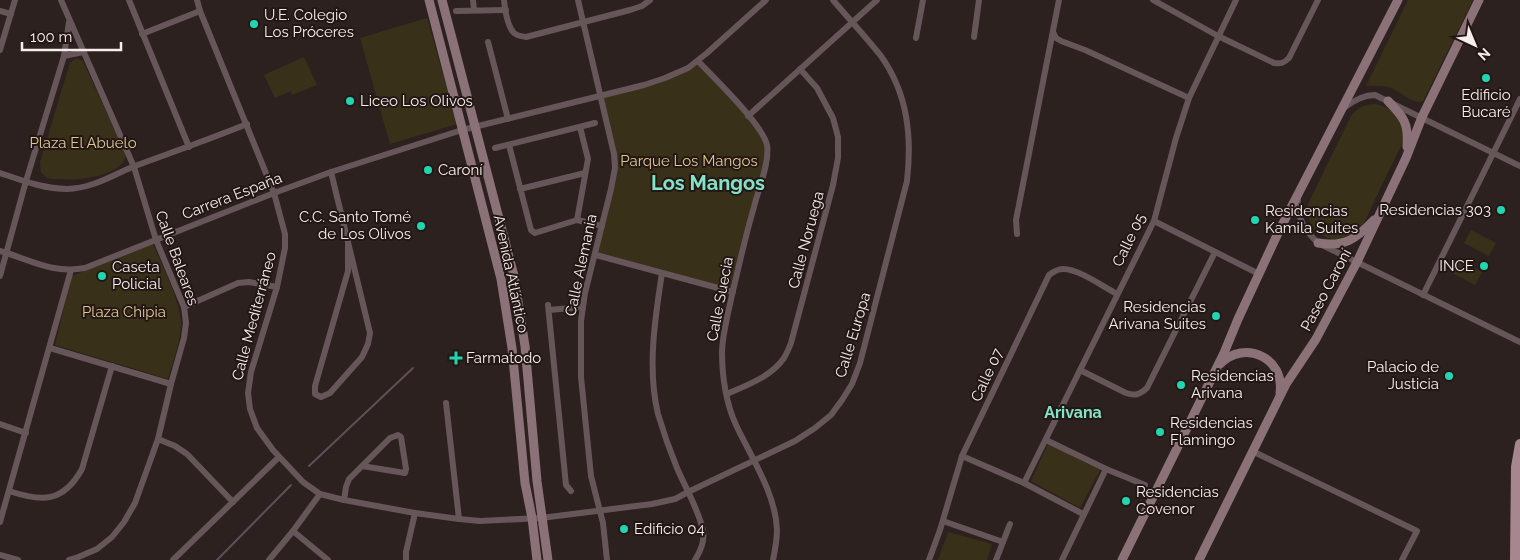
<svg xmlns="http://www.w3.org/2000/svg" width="1520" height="560" viewBox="0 0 1520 560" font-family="Raleway,sans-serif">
<rect width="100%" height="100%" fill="#2d211f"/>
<!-- green -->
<g fill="#39301a">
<path d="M 1408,0 L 1473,0 L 1423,101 L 1421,102 C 1410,102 1401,92 1391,88 C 1382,85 1374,86 1366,86 Z"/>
<polygon points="427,18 457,124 390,144 360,38"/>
<polygon points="304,57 317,85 292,95 291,91 275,98 264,75"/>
<path d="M 76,58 L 83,61 L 126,156 C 120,177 77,181 59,179 C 55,179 50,179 47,178 C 44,176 43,174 41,172 L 40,162 L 70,63 Z"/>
<polygon points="698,61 762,135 767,155 733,292 596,255 615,168 599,96 644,85"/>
<path d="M 1375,104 C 1393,107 1409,123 1403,142 C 1393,162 1383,182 1374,202 C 1370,209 1367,219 1362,226 C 1351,241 1331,244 1318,232 C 1309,225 1306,215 1308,204 L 1351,116 C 1357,108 1365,104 1375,104 Z"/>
<polygon points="1471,230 1496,243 1489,256 1464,243"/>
<path d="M 153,244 C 161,263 182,305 181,325 C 180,343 173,361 168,379 L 55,345 L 72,276 Z"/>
<polygon points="1459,260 1482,272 1475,285 1452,273"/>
<polygon points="1048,444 1100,470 1080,508 1031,481"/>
<polygon points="948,532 992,544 987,560 938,560"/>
</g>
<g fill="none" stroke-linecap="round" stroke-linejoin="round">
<!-- stream -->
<g stroke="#604e5a" stroke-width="2">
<polyline points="309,466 413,368"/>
<polyline points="217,560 291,485"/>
</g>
<!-- street -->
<g stroke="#66565a" stroke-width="6">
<polyline points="61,0 134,167 156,240 184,307 186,323 184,338 171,384 158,439 135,503 124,522 112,537 97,549 76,558 69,560"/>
<polyline points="129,0 189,147"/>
<path d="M 197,0 L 200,11 L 274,193 L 285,234 L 285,248 L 277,287 L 251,372 L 248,393 L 250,409 L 257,428 L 273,450 L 303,482 L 320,494 L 344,500 L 415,513 L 459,519 L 480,521 L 541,518 L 652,504 L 675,499 L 688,492 L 795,441 L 815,428 L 831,415 L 842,400 L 852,384 L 860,363 L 907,181 C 912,137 908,94 881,56 C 866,37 849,19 833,0"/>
<polyline points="473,0 474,10"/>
<path d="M 504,0 C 505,10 507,26 514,33 C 517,36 522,36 526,37 L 630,10 L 642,6 L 650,0"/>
<polyline points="578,0 614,154 615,168 611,189 585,293 581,321 581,377 591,476 603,523 607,560"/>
<path d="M 1153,0 L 1218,36 L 1274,63 C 1281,64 1284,63 1289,58 L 1318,0"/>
<polyline points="0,11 11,14"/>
<polyline points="456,11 506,10"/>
<polyline points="1053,32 1056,38 1061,41 1085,50 1189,98"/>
<polyline points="142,34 200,11"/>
<polyline points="974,37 979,0"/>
<polyline points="916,38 923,0"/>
<polyline points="488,42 508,119"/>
<polyline points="0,50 15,0"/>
<polyline points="64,56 83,52"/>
<path d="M 698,61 C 713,77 763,125 767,145 C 770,162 758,190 754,207 C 745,237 739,266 732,295 C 728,314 723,332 722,351 C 722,375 726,403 736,425 C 751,457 776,494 777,530 C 777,540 775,550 773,560"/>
<path d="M 1344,108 C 1354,100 1363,95 1375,95 L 1520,166"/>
<polyline points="748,116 877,0"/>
<polyline points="509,145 531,230 535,233 577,220 602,226"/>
<polyline points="495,148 595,123"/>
<polyline points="331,172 370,333 368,344 362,357 330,393 321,397 315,394 315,386 348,271 348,240"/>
<path d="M 0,173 C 21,180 44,189 67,189 C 94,188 112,175 135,166 C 173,152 210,139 247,124"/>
<polyline points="520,189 585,173"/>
<path d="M 1298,199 C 1296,217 1305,231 1318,243 L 1520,342"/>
<polyline points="577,220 588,159 580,127"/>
<polyline points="1154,221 1259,274"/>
<polyline points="1017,234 1016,220 1059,0"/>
<path d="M 0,251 C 31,260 52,274 85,268 L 274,193 L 331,172 L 462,130 L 644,85 L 665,78 L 688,68 L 707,53 L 766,0"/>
<polyline points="596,255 733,292"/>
<path d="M 662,273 C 655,318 647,369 658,414 C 663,431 670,451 677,468 C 685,487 699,510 703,531 C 705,541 700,552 695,560"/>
<polyline points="0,276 26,181 64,56 69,22"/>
<polyline points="1423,295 1520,99"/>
<polyline points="548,305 566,485 571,491"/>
<polyline points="184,307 238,283 249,282 277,287"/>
<polyline points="549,310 583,307"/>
<polyline points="50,348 171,384"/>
<path d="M 1080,370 L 1126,393 C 1135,396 1139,395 1147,388 L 1215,252"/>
<path d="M 727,394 C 747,385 771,377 784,358 C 787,353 789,348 791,343 L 833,185 L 838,158 L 838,137 L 833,118 L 817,88 L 800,69"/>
<polyline points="446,403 459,519"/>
<polyline points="0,424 26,433"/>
<polyline points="158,439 175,446 187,454 233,502"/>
<polyline points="1046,440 1106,469 1145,485"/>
<polyline points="1252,451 1417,531 1402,560"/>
<polyline points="962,456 1024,483 1083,514"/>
<polyline points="1024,483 1154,221 1176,138 1189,98 1236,0"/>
<path d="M 9,491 C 42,502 63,503 82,469 L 112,366"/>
<polyline points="344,500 346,487 349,479 390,438 398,435 401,437 406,469 405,473 362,466"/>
<polyline points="943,521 1003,542"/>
<polyline points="0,522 71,270"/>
<polyline points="293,531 328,560"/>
<polyline points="0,555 18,560"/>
<polyline points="173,560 279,457"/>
<polyline points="269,560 293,531 320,494"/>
<polyline points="406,560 406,552 415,513"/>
<path d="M 929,560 L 940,530 L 962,456 L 1049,275 C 1053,272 1057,269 1063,269 C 1079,269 1102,286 1117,294"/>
<polyline points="996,560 1010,524"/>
<polyline points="1062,560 1106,469"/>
</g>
<!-- secondary -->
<g stroke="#8b7278" stroke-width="9">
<polyline points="429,0 501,279 512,348 525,483 532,518 537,560"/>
<polyline points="442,0 514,276 525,346 537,481 548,560"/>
<path d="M 1388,101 C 1404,117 1409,124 1407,147"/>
<path d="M 1318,243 C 1345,247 1355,240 1374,220"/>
<path d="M 1220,364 C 1245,339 1285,358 1280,393"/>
<polyline points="1122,560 1224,353 1238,319 1278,233 1398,0"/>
<polyline points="1199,560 1286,384 1316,339 1357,262 1406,158 1422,117 1479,0"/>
</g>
<!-- primary -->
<polyline stroke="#a7878f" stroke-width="10" points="1515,560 1516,467 1520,444"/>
</g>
<!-- markers -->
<g fill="#21d5af" stroke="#231715" stroke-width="2">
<circle cx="254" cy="24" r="5"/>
<circle cx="1486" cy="78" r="5"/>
<circle cx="350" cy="101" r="5"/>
<circle cx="428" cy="170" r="5"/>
<circle cx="1501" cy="210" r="5"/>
<circle cx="1255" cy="220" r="5"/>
<circle cx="421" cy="226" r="5"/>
<circle cx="1484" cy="266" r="5"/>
<circle cx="102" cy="276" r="5"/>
<circle cx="1216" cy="316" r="5"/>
<path d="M453.5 350.5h5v5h5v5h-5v5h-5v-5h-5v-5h5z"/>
<circle cx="1449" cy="376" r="5"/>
<circle cx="1181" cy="385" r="5"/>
<circle cx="1160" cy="432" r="5"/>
<circle cx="1126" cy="501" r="5"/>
<circle cx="624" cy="529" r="5"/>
</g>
<g text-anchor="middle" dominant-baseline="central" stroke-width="4" stroke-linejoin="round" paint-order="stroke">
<!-- poi labels -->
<g font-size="15" fill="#f6eeec" stroke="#231715" text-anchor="start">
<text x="264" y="15">U.E. Colegio<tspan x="264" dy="17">Los Próceres</tspan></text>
<text x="1486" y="95" text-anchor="middle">Edificio<tspan x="1486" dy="17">Bucaré</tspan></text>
<text x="360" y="101">Liceo Los Olivos</text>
<text x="438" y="170">Caroní</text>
<text x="1491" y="210" text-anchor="end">Residencias 303</text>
<text x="1265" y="211">Residencias<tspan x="1265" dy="17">Kamila Suites</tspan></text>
<text x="411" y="217" text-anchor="end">C.C. Santo Tomé<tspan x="411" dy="17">de Los Olivos</tspan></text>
<text x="1474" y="266" text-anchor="end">INCE</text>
<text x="112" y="267">Caseta<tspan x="112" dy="17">Policial</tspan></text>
<text x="1206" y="307" text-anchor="end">Residencias<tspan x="1206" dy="17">Arivana Suites</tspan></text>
<text x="466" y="358">Farmatodo</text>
<text x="1439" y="367" text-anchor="end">Palacio de<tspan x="1439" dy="17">Justicia</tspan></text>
<text x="1191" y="376">Residencias<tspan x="1191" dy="17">Arivana</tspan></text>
<text x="1170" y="423">Residencias<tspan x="1170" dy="17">Flamingo</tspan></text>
<text x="1136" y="492">Residencias<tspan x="1136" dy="17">Covenor</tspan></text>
<text x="634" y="529">Edificio 04</text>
</g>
<!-- park labels -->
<g font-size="15" fill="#dfc890" stroke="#231715">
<text x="83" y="143">Plaza El Abuelo</text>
<text x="689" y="161">Parque Los Mangos</text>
<text x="124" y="312">Plaza Chipia</text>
</g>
<!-- street labels -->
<g font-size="15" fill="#f6eeec" stroke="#231715">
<text transform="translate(232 196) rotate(-21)">Carrera España</text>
<text transform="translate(806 240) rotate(-75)">Calle Noruega</text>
<text transform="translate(1129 240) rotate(-64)">Calle 05</text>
<text transform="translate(177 258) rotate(70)">Calle Baleares</text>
<text transform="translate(581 265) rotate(-78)">Calle Alemania</text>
<text transform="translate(511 274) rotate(78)">Avenida Atlántico</text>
<text transform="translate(1326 290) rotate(-62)">Paseo Caroní</text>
<text transform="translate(720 299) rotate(-79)">Calle Suecia</text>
<text transform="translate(254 316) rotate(-75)">Calle Mediterráneo</text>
<text transform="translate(853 335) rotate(-73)">Calle Europa</text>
<text transform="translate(987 375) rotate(-65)">Calle 07</text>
</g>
<!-- neighbourhood labels -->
<g font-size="16" font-weight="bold" fill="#83e3c8" stroke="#231715">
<text x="1073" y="412">Arivana</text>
</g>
<!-- district labels -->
<g font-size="20" font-weight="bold" fill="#83e3c8" stroke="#231715">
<text x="708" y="183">Los Mangos</text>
</g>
</g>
<!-- north arrow -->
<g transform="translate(1475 45) rotate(136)" stroke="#231715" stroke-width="4" paint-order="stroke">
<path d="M0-4L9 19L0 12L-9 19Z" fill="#f6eeec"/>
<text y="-8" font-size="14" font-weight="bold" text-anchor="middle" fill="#f6eeec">N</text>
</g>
<!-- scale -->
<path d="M22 42v8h99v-8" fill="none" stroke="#f6eeec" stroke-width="2.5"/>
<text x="30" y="42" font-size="15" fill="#f6eeec" stroke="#231715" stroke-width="4" paint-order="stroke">100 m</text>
</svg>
